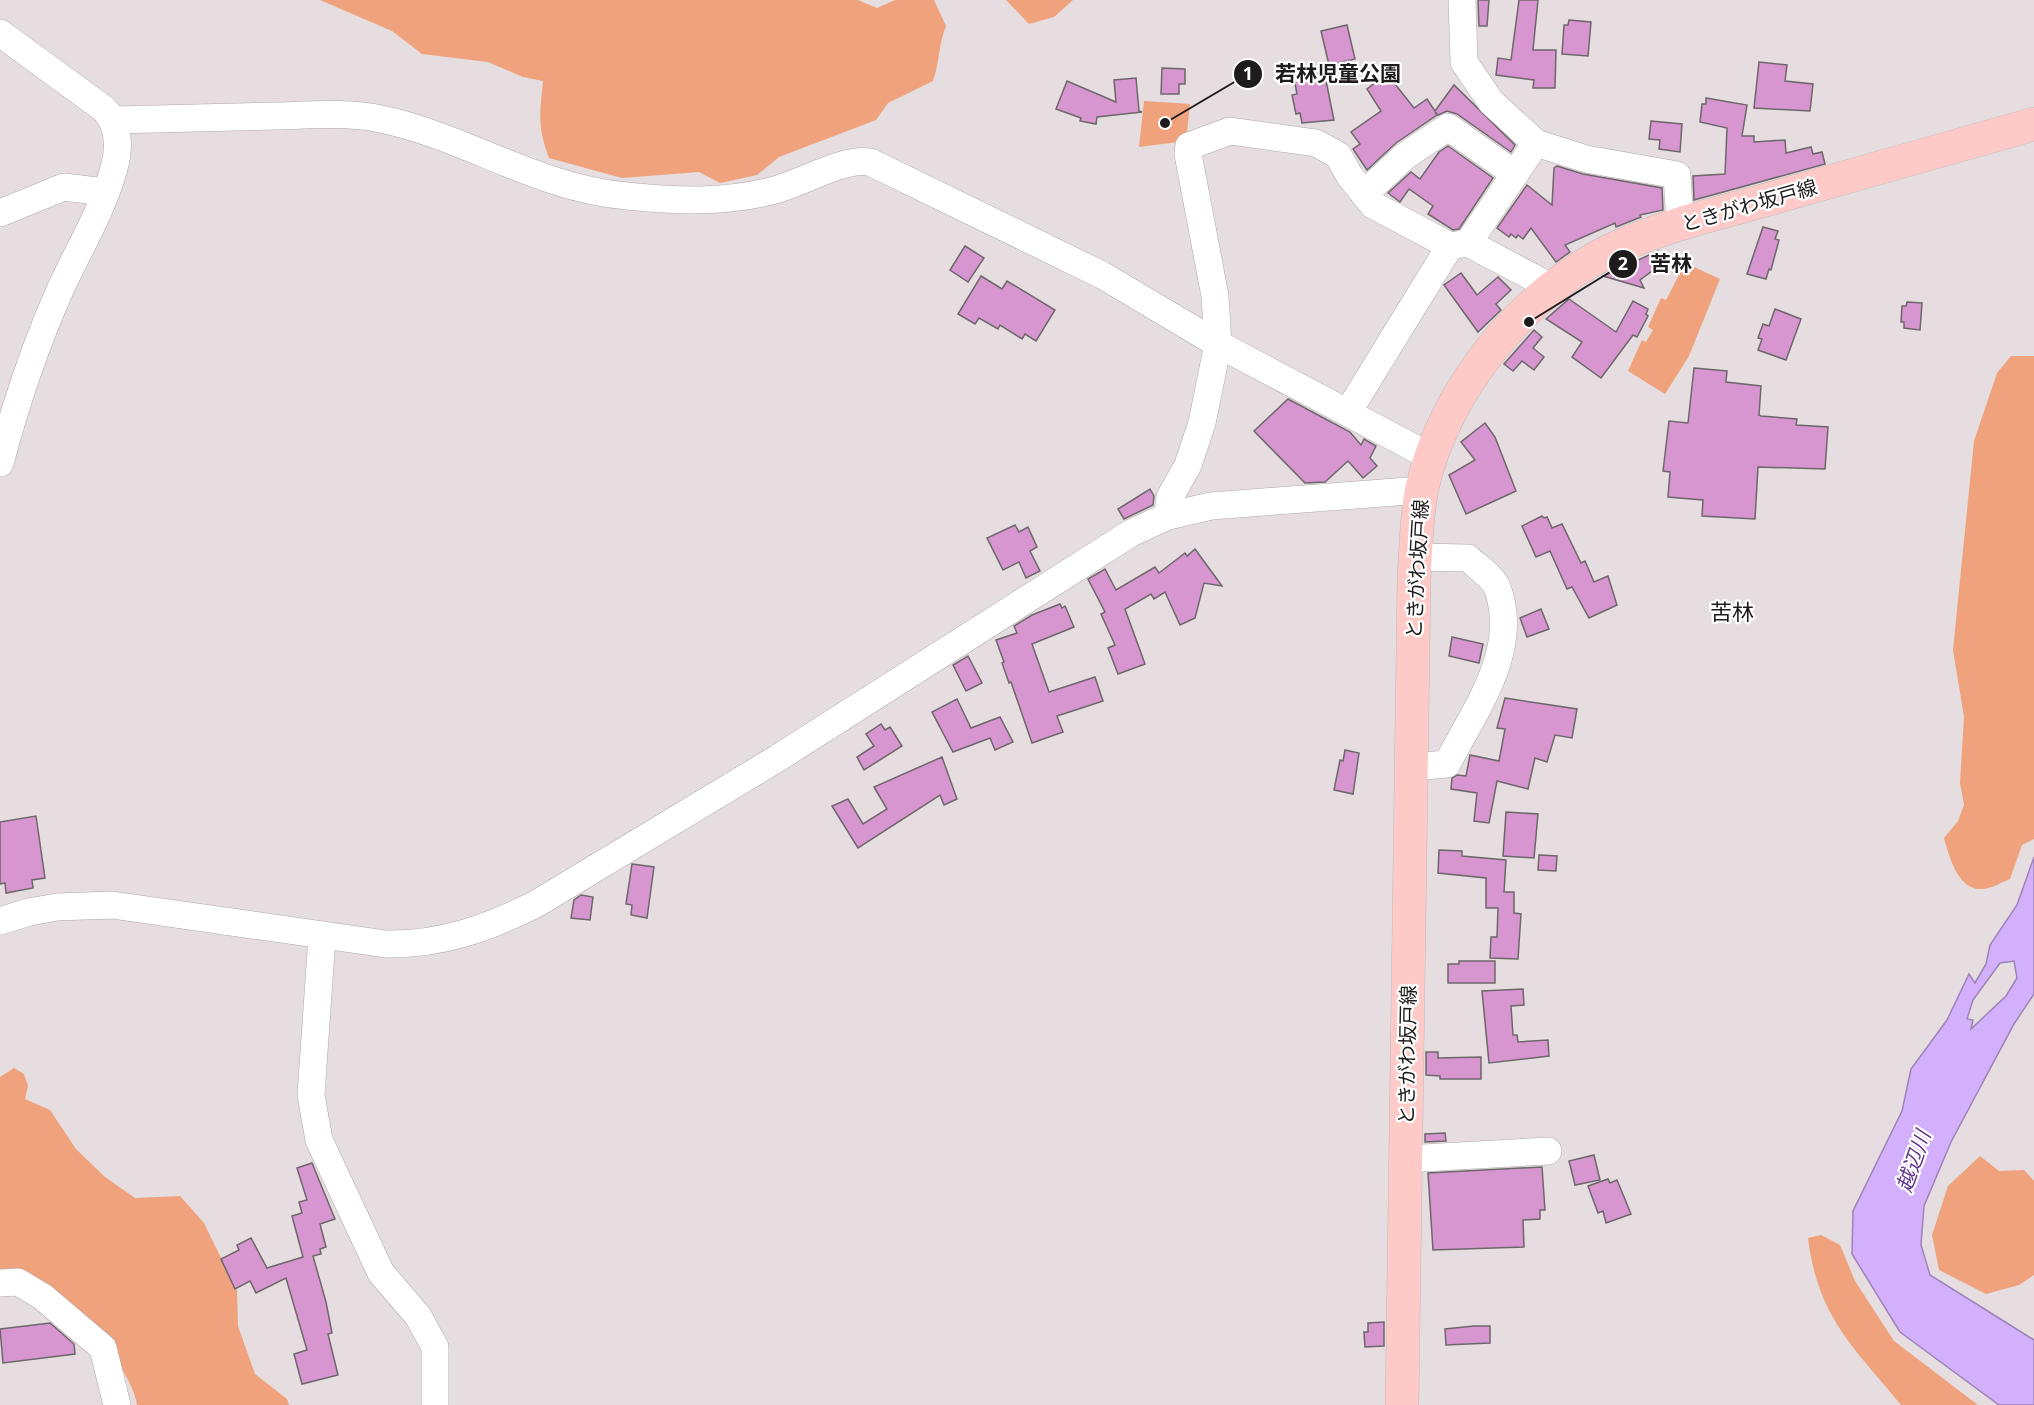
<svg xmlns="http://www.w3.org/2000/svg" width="2034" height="1405" viewBox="0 0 2034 1405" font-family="'Noto Sans','Noto Sans JP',sans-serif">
<rect width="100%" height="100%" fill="#e5dddf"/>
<!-- green -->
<g fill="#efa27c">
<path d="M 320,0 L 858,0 L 877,8 L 895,0 L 934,0 L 946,26 C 938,46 940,61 933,81 L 888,103 L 876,120 L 779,157 L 757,175 L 720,183 L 699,172 L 622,178 L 549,158 C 537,126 540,114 543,81 L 523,77 L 488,62 L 422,54 L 392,31 Z"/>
<polygon points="1006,0 1073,0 1054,17 1029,24"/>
<polygon points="1144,101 1190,104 1186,141 1139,147"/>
<polygon points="1692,266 1720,279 1689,356 1665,394 1628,371 1642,340 1646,342 1653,330 1648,327 1661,298 1666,300 1681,271 1687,275"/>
<path d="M 2011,356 L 2034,356 L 2034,839 L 2022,845 L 2010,879 C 2002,882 1991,889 1982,889 C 1958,891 1949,856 1944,838 L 1958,821 L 1964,805 L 1960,783 L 1964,717 L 1953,650 L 1974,441 L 1997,373 Z"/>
<path d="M 14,1068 L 24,1074 L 28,1086 L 25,1099 L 50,1110 L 76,1149 L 105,1177 L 135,1198 L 180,1196 L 204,1223 L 237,1291 L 238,1326 L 255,1374 L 287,1399 L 289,1405 L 137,1405 C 135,1391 128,1380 121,1367 C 92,1313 60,1285 0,1271 L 0,1077 Z"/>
<polygon points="1980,1156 1999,1171 2024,1170 2034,1181 2034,1275 2019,1285 1986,1294 1939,1270 1932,1235 1948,1186"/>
<path d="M 1821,1235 L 1840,1245 L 1855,1281 L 1894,1341 L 1978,1405 L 1901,1405 C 1853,1346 1818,1318 1808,1238 Z"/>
</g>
<!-- water -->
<path fill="#d3b0fb" stroke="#9d83b8" stroke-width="1.5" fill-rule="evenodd" d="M 2034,857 L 2034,994 L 2014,1024 L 1951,1142 L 1924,1206 L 1921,1245 L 1930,1275 L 2034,1340 L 2034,1405 L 1999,1405 L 1900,1332 L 1852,1254 L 1853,1211 L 1902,1111 L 1911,1069 L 1947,1020 L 1969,974 L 1975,983 L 1986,964 L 1990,945 L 2017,905 ZM 2014,961 L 2017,978 L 2006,996 L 1971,1029 L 1973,1020 L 1967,1019 L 1973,1000 L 2000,963 Z"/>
<!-- building -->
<g fill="#d796cf" stroke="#6d676c" stroke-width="1.5">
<polygon points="1478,0 1489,0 1487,26 1479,26"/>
<polygon points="1519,0 1538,0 1533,50 1556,50 1555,88 1533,88 1534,80 1496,75 1498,58 1511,60"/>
<polygon points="1569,20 1591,22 1588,56 1562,54 1564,25 1568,25"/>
<polygon points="1347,25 1355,59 1329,65 1321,31"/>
<polygon points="1759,62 1787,65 1785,81 1813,84 1810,111 1754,108"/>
<polygon points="1323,66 1334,120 1302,123 1300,113 1296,114 1292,95 1297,94 1293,73"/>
<polygon points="1162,68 1185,69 1185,84 1179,84 1179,94 1161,94"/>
<polygon points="1387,74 1414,108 1427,99 1435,111 1454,85 1515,145 1511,152 1457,114 1447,111 1438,115 1435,112 1437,115 1396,143 1367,170 1353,149 1360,144 1351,132 1381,111 1367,89"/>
<polygon points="1136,78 1139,111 1142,112 1097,117 1096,124 1080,121 1081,118 1056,109 1067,81 1116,102 1114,80"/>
<polygon points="1706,98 1747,105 1742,136 1754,136 1754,142 1785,140 1786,153 1811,147 1813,154 1822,152 1825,164 1694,200 1693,176 1725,174 1727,128 1700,122 1702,104 1706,104"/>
<polygon points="1651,121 1682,124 1680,152 1659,149 1660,140 1649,139"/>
<polygon points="1448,146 1493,178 1459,229 1453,230 1428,214 1433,206 1409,189 1400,202 1388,193 1411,172 1420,179 1439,152"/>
<polygon points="1557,166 1583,174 1662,188 1663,210 1640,215 1641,217 1616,227 1615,223 1565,245 1570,252 1556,262 1531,228 1523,239 1518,235 1516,238 1511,234 1509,237 1497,228 1527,185 1552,205 1554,168"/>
<polygon points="1763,227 1778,231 1775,239 1779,240 1771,270 1769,269 1766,279 1747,274"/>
<polygon points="965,246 984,258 968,282 950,270"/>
<polygon points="1658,251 1656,268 1640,280 1644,288 1603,276"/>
<polygon points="1461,273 1477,295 1498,277 1511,290 1496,304 1501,310 1478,332 1444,285"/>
<polygon points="981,276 1002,289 1007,281 1055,310 1036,341 1025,334 1022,339 1000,325 998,329 979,318 975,324 958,314"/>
<polygon points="1569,299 1616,332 1633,301 1648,309 1646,314 1648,316 1637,337 1633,335 1601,378 1572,357 1582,342 1546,319"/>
<polygon points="1907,302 1922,303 1920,330 1904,328 1904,322 1901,322 1902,306 1906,306"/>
<polygon points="1775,309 1801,319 1786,360 1758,350 1762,339 1758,338 1763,324 1769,326"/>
<polygon points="1534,330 1542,337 1533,348 1544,357 1534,370 1522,361 1513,371 1504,364"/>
<polygon points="1694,368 1727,371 1726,382 1761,386 1759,415 1761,416 1797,419 1796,425 1828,427 1825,469 1758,467 1755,519 1702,516 1703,500 1668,497 1670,472 1663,471 1669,421 1688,423"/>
<polygon points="1288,399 1350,432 1361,445 1364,439 1376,446 1370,458 1377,466 1363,478 1348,461 1325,482 1305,483 1254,431"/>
<polygon points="1485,423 1495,437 1516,491 1466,514 1449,475 1475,460 1461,442"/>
<polygon points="1150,489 1154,496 1153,505 1124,519 1118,509"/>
<polygon points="1542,516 1544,518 1547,517 1552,528 1562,524 1581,563 1585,561 1594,582 1608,576 1617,605 1589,618 1572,587 1567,589 1550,551 1536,557 1522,526"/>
<polygon points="1015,525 1019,532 1028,527 1037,547 1030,551 1040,571 1026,578 1019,562 1003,570 987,538"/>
<polygon points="1195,549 1222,586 1204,583 1195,618 1180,625 1165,592 1154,599 1151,594 1125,609 1145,664 1118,674 1108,648 1115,645 1101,614 1105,612 1088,579 1105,569 1116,590 1155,567 1159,573 1185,553 1187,556"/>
<polygon points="1060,604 1062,608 1065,606 1074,627 1032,644 1049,692 1095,677 1103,701 1057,716 1063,732 1032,743 1011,682 1009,683 1002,663 1004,662 996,640 1017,633 1014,626 1032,615"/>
<polygon points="1541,609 1549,629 1527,637 1520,618"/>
<polygon points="1452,637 1483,644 1479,663 1449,656"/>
<polygon points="968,656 982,683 966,691 953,665"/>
<polygon points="1505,698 1577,709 1572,738 1555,735 1547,762 1535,758 1528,789 1497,781 1489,823 1474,821 1477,793 1451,789 1452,778 1457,775 1466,776 1470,755 1499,761 1505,729 1497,728"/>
<polygon points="957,699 971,728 1000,717 1013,742 995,750 990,738 953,752 932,712"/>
<polygon points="881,724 885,730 890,727 902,746 864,770 857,757 874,746 866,734"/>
<polygon points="1345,750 1359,753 1353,794 1334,790 1340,760 1343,761"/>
<polygon points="942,757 957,799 944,805 940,795 858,848 832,806 848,799 863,824 887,809 874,787"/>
<polygon points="1506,812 1538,814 1534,858 1503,856"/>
<polygon points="36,816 45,878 32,880 33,888 6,893 5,883 0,884 0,822"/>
<polygon points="1439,850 1462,851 1462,856 1506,860 1504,892 1514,892 1514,913 1521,914 1518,959 1490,958 1491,937 1497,937 1498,908 1486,908 1486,878 1438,873"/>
<polygon points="1539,855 1557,856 1556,871 1538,870"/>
<polygon points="632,864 654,867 647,918 631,915 632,905 626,904"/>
<polygon points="581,895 593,897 590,920 571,918 574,900"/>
<polygon points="1459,961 1495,961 1495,983 1448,983 1448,964 1459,964"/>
<polygon points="1523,989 1524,1005 1511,1006 1513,1035 1517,1035 1518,1042 1548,1040 1549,1056 1489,1063 1482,991"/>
<polygon points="1426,1052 1438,1052 1438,1058 1481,1057 1481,1079 1440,1079 1440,1076 1426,1075"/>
<polygon points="1445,1133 1446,1141 1425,1142 1425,1134"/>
<polygon points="1594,1155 1600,1180 1575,1185 1569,1161"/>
<polygon points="312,1163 335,1219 320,1224 326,1247 320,1249 321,1254 313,1256 326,1302 332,1333 328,1334 338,1375 302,1384 294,1354 307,1350 286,1278 256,1293 250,1281 235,1289 221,1259 239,1250 237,1245 251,1238 267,1268 303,1257 292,1216 302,1213 299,1202 307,1200 297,1168"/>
<polygon points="1542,1167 1545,1210 1540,1210 1540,1219 1523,1220 1524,1247 1433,1250 1428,1173"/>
<polygon points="1608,1179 1610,1183 1617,1180 1631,1214 1606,1223 1603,1211 1598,1213 1588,1186"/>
<polygon points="1384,1322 1384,1346 1365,1347 1364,1332 1368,1332 1368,1323"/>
<polygon points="50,1323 74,1344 75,1354 3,1363 0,1329"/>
<polygon points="1474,1326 1490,1326 1490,1343 1446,1345 1445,1329"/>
</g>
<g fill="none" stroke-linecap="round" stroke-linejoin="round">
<defs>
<g id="minor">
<path d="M 0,33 L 104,109 C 119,125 120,146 114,168 C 103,210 78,250 60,290 C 35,346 16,403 0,463"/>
<path d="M 114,120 C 169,119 223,117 277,116 C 311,115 348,112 381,119 C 467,137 536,188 627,196 C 675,201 724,203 771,191 C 801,184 841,158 870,162 L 1102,275 L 1218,344 L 1431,457"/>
<polyline points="1536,143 1586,159 1677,175 1680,224"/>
<polyline points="1364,194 1405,156 1448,127 1515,174"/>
<polyline points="0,213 64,187 105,192"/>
<polyline points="1468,243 1551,287"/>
<polyline points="1348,412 1450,246 1468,243 1536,143 1491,102 1464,62 1462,0"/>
<polyline points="1168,516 1170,497 1188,465 1202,423 1218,344 1215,296 1188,154 1189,146 1230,131 1316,143 1338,155 1349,175 1373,205 1450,246"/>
<path d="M 1411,767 L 1447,764 C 1474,711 1521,650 1497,587 C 1493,577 1476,566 1468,558 L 1416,557"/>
<path d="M 0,921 L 29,912 L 57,907 L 112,905 L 386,944 C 441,945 488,928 536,904 L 778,758 L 1131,533 L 1168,516 L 1211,506 L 1422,490"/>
<polyline points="322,937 311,1095 319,1140 381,1273 418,1316 435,1347 435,1405"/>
<polyline points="1405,1159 1548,1151"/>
<polyline points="0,1283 18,1282 43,1297 103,1348 117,1405"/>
</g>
<path id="major" d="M 1402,1405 L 1414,579 C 1416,550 1416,517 1422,488 C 1444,389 1527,287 1620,246 C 1669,224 1724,212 1776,197 C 1862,172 1948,149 2034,124"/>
</defs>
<!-- minor casing -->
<use href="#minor" stroke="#b0a7aa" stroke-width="28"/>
<!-- major casing -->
<use href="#major" stroke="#bcbbbb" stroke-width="34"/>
<!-- minor -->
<use href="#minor" stroke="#fff" stroke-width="27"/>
<!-- major -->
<use href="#major" stroke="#fdcac7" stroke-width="33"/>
</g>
<g text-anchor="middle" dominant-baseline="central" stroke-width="4.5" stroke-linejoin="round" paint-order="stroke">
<!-- street labels -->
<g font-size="20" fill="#1e1b1c" stroke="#fff">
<text transform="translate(1749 205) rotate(-16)">ときがわ坂戸線</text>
<text transform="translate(1417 569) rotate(-87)">ときがわ坂戸線</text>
<text transform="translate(1407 1055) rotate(-89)">ときがわ坂戸線</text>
</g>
<!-- water labels -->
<g font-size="21" font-style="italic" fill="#62368b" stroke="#fff">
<text transform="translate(1913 1161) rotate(-71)">越辺川</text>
</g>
<!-- quarter labels -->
<g font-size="22" fill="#1e1b1c" stroke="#fff">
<text x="1732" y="611">苦林</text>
</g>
</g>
<!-- callouts -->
<path fill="none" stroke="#1e1b1c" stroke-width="2" d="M1165 123L1248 74M1529 322L1623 264"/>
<g fill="#1e1b1c" stroke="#fff" stroke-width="2">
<circle cx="1165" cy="123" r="6"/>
<circle cx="1529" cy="322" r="6"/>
<circle cx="1248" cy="74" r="15"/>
<circle cx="1623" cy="264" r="15"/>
</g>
<g font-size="18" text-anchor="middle" font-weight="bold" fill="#fff">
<text x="1248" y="80">1</text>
<text x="1623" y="270">2</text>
</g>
<g font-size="21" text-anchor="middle" font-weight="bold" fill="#1e1b1c" stroke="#fff" stroke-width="4.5" stroke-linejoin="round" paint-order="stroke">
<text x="1338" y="81">若林児童公園</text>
<text x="1671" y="271">苦林</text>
</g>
</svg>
